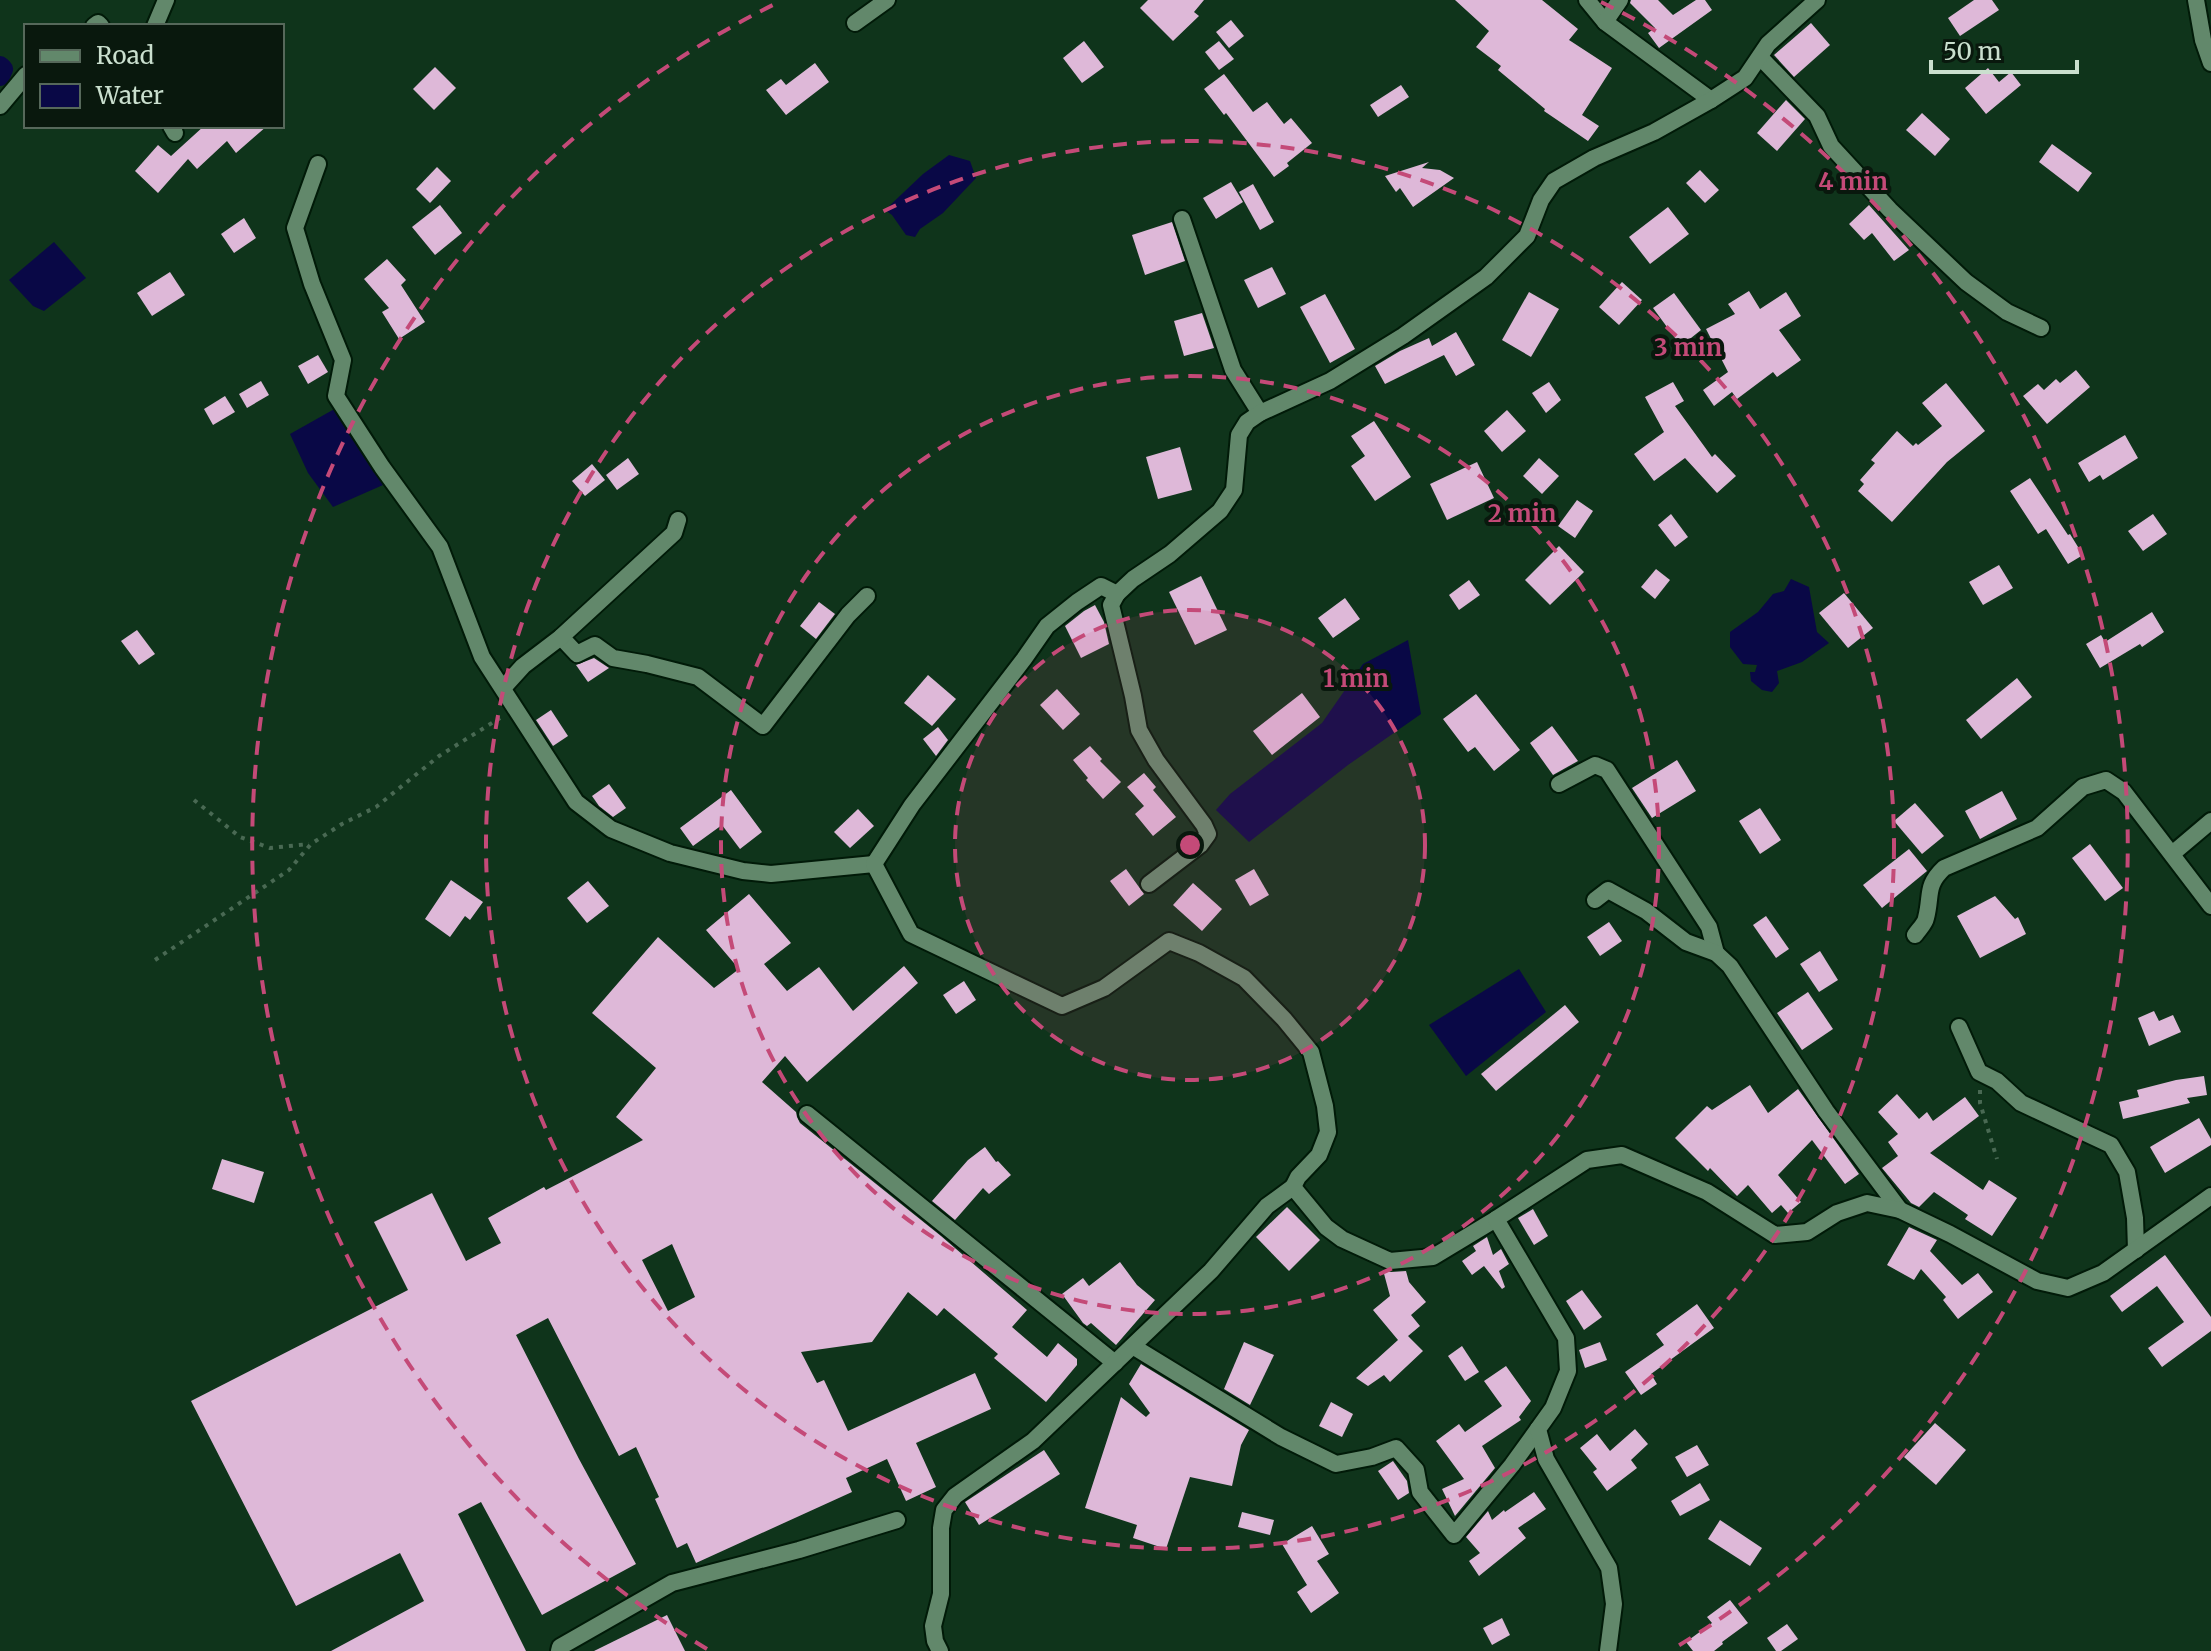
<svg xmlns="http://www.w3.org/2000/svg" width="2211" height="1651" viewBox="0 0 2211 1651" font-family="Merriweather,serif">
<rect width="100%" height="100%" fill="#0f341b"/>
<!-- water -->
<g fill="#090846">
<polygon points="949,155 970,161 976,178 943,213 920,229 915,237 906,235 892,215 885,210 923,174"/>
<polygon points="54,242 86,278 44,311 33,306 9,280"/>
<polygon points="338,407 383,485 333,507 308,473 290,434"/>
<polygon points="1791,579 1809,587 1817,632 1829,643 1802,662 1777,671 1779,683 1772,692 1762,690 1751,681 1750,672 1755,672 1757,665 1743,664 1730,647 1730,632 1758,612 1773,594 1784,591"/>
<polygon points="1408,640 1421,714 1348,765 1249,842 1216,810 1230,794 1322,723 1363,664"/>
<polygon points="1519,969 1546,1012 1466,1076 1429,1025"/>
</g>
<g fill="none" stroke-linecap="round" stroke-linejoin="round">
<!-- canal -->
<polyline stroke="#090846" stroke-width="20" points="0,66 3,69 0,76"/>
</g>
<!-- building -->
<g fill="#deb8d8" fill-rule="evenodd">
<polygon points="1148,0 1204,0 1194,12 1199,16 1173,41 1140,8"/>
<polygon points="1455,0 1542,0 1578,29 1569,40 1612,68 1582,115 1599,126 1588,141 1544,111 1545,109 1498,70 1501,66 1476,47 1489,31"/>
<polygon points="1631,0 1658,0 1673,15 1696,0 1705,0 1712,10 1659,48 1648,33 1655,28 1630,3"/>
<polygon points="1974,0 1992,0 1999,10 1960,36 1948,18"/>
<polygon points="1231,20 1244,36 1229,48 1216,32"/>
<polygon points="1811,23 1830,45 1794,77 1774,55"/>
<polygon points="1084,41 1104,67 1082,83 1063,58"/>
<polygon points="1219,41 1234,59 1219,70 1205,52"/>
<polygon points="815,63 829,82 786,115 766,90 781,79 786,85"/>
<polygon points="435,67 456,88 434,110 413,89"/>
<polygon points="1988,68 1999,82 2011,72 2021,85 1986,114 1965,88"/>
<polygon points="1224,74 1253,112 1267,102 1284,124 1291,118 1312,143 1287,163 1289,166 1274,177 1226,113 1224,115 1204,89"/>
<polygon points="1401,85 1409,97 1378,117 1370,105"/>
<polygon points="1786,100 1805,119 1777,151 1757,133"/>
<polygon points="1922,113 1950,139 1935,156 1906,130"/>
<polygon points="204,126 267,126 236,153 227,141 197,169 188,159 158,193 135,171 158,145 171,156"/>
<polygon points="2052,144 2092,173 2078,192 2039,162"/>
<polygon points="1429,162 1422,168 1440,170 1454,178 1413,207 1400,188 1396,192 1385,176"/>
<polygon points="437,167 451,181 430,203 416,189"/>
<polygon points="1700,170 1719,190 1705,203 1686,183"/>
<polygon points="1231,182 1243,202 1216,219 1203,198"/>
<polygon points="1253,184 1274,222 1260,230 1239,192"/>
<polygon points="440,205 462,233 435,255 412,227"/>
<polygon points="1869,205 1909,250 1894,261 1872,233 1864,240 1849,224"/>
<polygon points="1668,207 1689,234 1650,264 1629,237"/>
<polygon points="244,218 256,238 234,253 221,234"/>
<polygon points="1172,222 1185,261 1145,275 1132,235"/>
<polygon points="387,259 406,280 401,285 425,322 399,339 382,312 389,308 364,279"/>
<polygon points="1272,267 1286,294 1258,308 1244,280"/>
<polygon points="170,272 185,295 152,316 137,293"/>
<polygon points="1622,282 1642,300 1619,325 1599,307"/>
<polygon points="1749,291 1760,309 1786,292 1801,316 1779,330 1801,360 1777,377 1773,372 1737,399 1732,392 1714,406 1703,390 1728,372 1706,329 1735,314 1728,304"/>
<polygon points="1529,292 1559,309 1531,357 1502,340"/>
<polygon points="1674,293 1701,330 1681,346 1653,308"/>
<polygon points="1325,294 1355,349 1330,363 1300,307"/>
<polygon points="1202,313 1214,348 1184,356 1174,321"/>
<polygon points="1456,332 1475,365 1456,376 1444,355 1385,384 1375,366 1400,351 1429,338 1432,346"/>
<polygon points="318,355 328,372 308,384 298,366"/>
<polygon points="2076,370 2090,387 2047,424 2023,396 2038,384 2044,390 2056,379 2060,383"/>
<polygon points="261,381 269,395 247,408 239,394"/>
<polygon points="1549,382 1561,400 1546,413 1532,393"/>
<polygon points="1673,382 1684,401 1675,406 1712,457 1715,454 1736,476 1717,493 1685,458 1654,481 1634,454 1664,432 1645,397"/>
<polygon points="1946,383 1985,431 1947,462 1892,522 1858,491 1864,484 1860,480 1875,463 1871,460 1897,431 1913,446 1916,443 1918,445 1942,426 1922,403"/>
<polygon points="225,396 235,412 213,425 204,409"/>
<polygon points="1507,410 1526,431 1502,452 1484,431"/>
<polygon points="1374,421 1411,477 1375,501 1351,466 1365,456 1351,436"/>
<polygon points="2125,435 2138,458 2103,480 2100,475 2089,482 2078,463"/>
<polygon points="1180,447 1192,490 1158,499 1146,457"/>
<polygon points="628,458 639,474 617,490 606,475"/>
<polygon points="1539,458 1559,476 1542,494 1523,476"/>
<polygon points="1477,462 1494,498 1447,520 1430,484"/>
<polygon points="592,464 605,480 585,496 572,481"/>
<polygon points="2030,478 2068,535 2070,534 2083,555 2068,564 2046,529 2038,534 2010,491"/>
<polygon points="1577,500 1593,511 1575,538 1558,526"/>
<polygon points="1671,514 1688,537 1675,547 1658,525"/>
<polygon points="2153,514 2167,534 2143,551 2128,531"/>
<polygon points="1559,546 1584,572 1550,605 1525,580"/>
<polygon points="1999,565 2013,588 1983,605 1969,582"/>
<polygon points="1656,569 1670,580 1655,599 1641,587"/>
<polygon points="1201,576 1227,630 1195,645 1169,592"/>
<polygon points="1469,580 1480,595 1459,610 1449,595"/>
<polygon points="1844,593 1873,628 1848,648 1819,613"/>
<polygon points="1345,598 1360,619 1333,638 1318,618"/>
<polygon points="819,602 835,614 816,639 800,626"/>
<polygon points="1095,605 1104,622 1109,644 1081,658 1065,626 1084,611"/>
<polygon points="2152,612 2164,632 2142,647 2140,644 2100,668 2086,644 2101,635 2105,642"/>
<polygon points="137,630 155,654 139,665 121,641"/>
<polygon points="594,658 609,668 588,682 576,665"/>
<polygon points="928,675 956,699 932,726 904,703"/>
<polygon points="2017,678 2032,697 1981,739 1966,720"/>
<polygon points="1057,689 1080,714 1063,730 1040,705"/>
<polygon points="1302,693 1320,717 1272,755 1253,731"/>
<polygon points="1476,694 1520,750 1494,771 1475,747 1468,752 1443,719"/>
<polygon points="551,710 568,736 553,746 536,720"/>
<polygon points="1552,726 1578,761 1553,775 1530,743"/>
<polygon points="938,727 948,740 936,756 923,739"/>
<polygon points="1090,746 1102,759 1100,761 1121,782 1103,799 1086,780 1088,778 1073,760"/>
<polygon points="1677,760 1696,791 1652,818 1632,788"/>
<polygon points="1144,773 1156,787 1153,790 1176,817 1153,836 1135,814 1144,806 1127,787"/>
<polygon points="609,784 626,808 613,817 599,806 592,796"/>
<polygon points="731,790 762,832 740,849 722,825 693,846 680,828"/>
<polygon points="2002,791 2017,819 1980,839 1965,811"/>
<polygon points="1915,803 1944,836 1922,854 1894,821"/>
<polygon points="1760,808 1781,840 1760,854 1739,821"/>
<polygon points="858,809 874,826 850,848 834,832"/>
<polygon points="2090,844 2123,888 2105,901 2072,858"/>
<polygon points="1909,849 1927,871 1882,908 1863,885"/>
<polygon points="1126,869 1144,894 1129,906 1110,881"/>
<polygon points="1254,869 1269,895 1250,906 1235,880"/>
<polygon points="451,880 483,902 470,920 465,916 450,937 425,919"/>
<polygon points="588,881 609,906 587,923 567,898"/>
<polygon points="1193,883 1222,909 1202,931 1173,905"/>
<path d="M 749,894 L 791,943 L 764,964 L 787,991 L 819,967 L 853,1011 L 904,966 L 918,983 L 807,1082 L 785,1056 L 762,1082 L 796,1112 L 797,1117 L 800,1123 L 941,1236 L 1027,1310 L 1012,1327 L 1047,1357 L 1058,1343 L 1077,1359 L 1077,1365 L 1046,1402 L 994,1358 L 998,1354 L 944,1308 L 937,1316 L 908,1292 L 872,1342 L 801,1352 L 817,1383 L 824,1380 L 848,1431 L 975,1373 L 991,1409 L 916,1443 L 936,1487 L 906,1501 L 887,1459 L 846,1478 L 852,1492 L 696,1563 L 687,1543 L 677,1548 L 655,1499 L 659,1497 L 636,1447 L 619,1456 L 548,1318 L 516,1335 L 579,1459 L 636,1564 L 542,1615 L 481,1502 L 458,1514 L 526,1651 L 331,1651 L 424,1601 L 400,1553 L 296,1606 L 191,1401 L 408,1290 L 374,1222 L 432,1193 L 466,1261 L 501,1243 L 488,1218 L 544,1187 L 546,1190 L 643,1140 L 616,1117 L 656,1068 L 592,1013 L 658,937 L 714,988 L 739,969 L 706,930 ZM 672,1244 L 695,1297 L 668,1311 L 642,1260 Z"/>
<polygon points="1995,896 2015,919 2018,917 2026,934 1980,958 1957,916"/>
<polygon points="1766,916 1789,949 1776,958 1753,925"/>
<polygon points="1609,922 1622,941 1600,956 1587,937"/>
<polygon points="1820,951 1838,980 1819,992 1800,964"/>
<polygon points="964,981 976,1000 956,1014 943,995"/>
<polygon points="1808,992 1833,1029 1802,1050 1777,1013"/>
<polygon points="1565,1005 1579,1022 1496,1091 1481,1074"/>
<polygon points="2154,1011 2159,1021 2173,1015 2181,1032 2149,1046 2138,1018"/>
<polygon points="2204,1076 2207,1095 2187,1098 2190,1103 2123,1119 2119,1102 2139,1097 2137,1090 2176,1080"/>
<polygon points="1750,1085 1768,1113 1798,1089 1859,1174 1845,1184 1812,1140 1778,1175 1801,1202 1788,1213 1781,1205 1772,1213 1748,1185 1737,1196 1710,1168 1708,1171 1675,1138 1707,1106 1712,1110"/>
<polygon points="1897,1094 1919,1119 1927,1112 1933,1121 1965,1097 1979,1116 1930,1153 1983,1190 1989,1180 2017,1198 1992,1236 1965,1219 1968,1215 1934,1192 1919,1207 1911,1203 1882,1168 1898,1156 1888,1142 1898,1134 1878,1112"/>
<polygon points="2199,1118 2211,1139 2211,1145 2165,1173 2150,1147"/>
<polygon points="985,1147 996,1162 998,1161 1011,1175 989,1194 983,1188 955,1220 932,1201 968,1160"/>
<polygon points="222,1159 264,1172 254,1203 212,1189"/>
<polygon points="1287,1207 1320,1240 1289,1271 1256,1237"/>
<polygon points="1533,1209 1548,1236 1534,1245 1518,1218"/>
<polygon points="1909,1227 1937,1240 1930,1251 1962,1285 1978,1273 1993,1292 1958,1319 1943,1300 1946,1297 1921,1269 1914,1280 1887,1265"/>
<polygon points="1487,1237 1493,1255 1501,1249 1509,1264 1499,1271 1505,1287 1502,1289 1484,1266 1472,1275 1462,1261 1476,1251 1473,1246"/>
<polygon points="2165,1255 2211,1317 2211,1331 2162,1367 2148,1348 2184,1322 2157,1286 2122,1312 2110,1296"/>
<polygon points="1120,1262 1137,1285 1155,1300 1116,1345 1091,1323 1087,1326 1083,1323 1062,1294 1083,1278 1089,1286"/>
<polygon points="1383,1270 1391,1272 1406,1271 1409,1282 1426,1302 1411,1315 1420,1326 1408,1336 1423,1351 1390,1382 1384,1375 1368,1386 1356,1378 1398,1340 1373,1310 1390,1296"/>
<polygon points="1582,1290 1602,1317 1584,1330 1566,1301"/>
<polygon points="1697,1304 1714,1328 1651,1374 1657,1384 1641,1395 1625,1372 1664,1345 1656,1334"/>
<polygon points="1244,1342 1274,1355 1250,1405 1224,1389"/>
<polygon points="1600,1342 1607,1360 1585,1368 1579,1350"/>
<polygon points="1462,1346 1479,1372 1465,1381 1448,1356"/>
<polygon points="1141,1364 1249,1430 1241,1445 1232,1486 1190,1477 1166,1549 1133,1538 1137,1525 1085,1508 1121,1397 1146,1417 1150,1413 1129,1384"/>
<polygon points="1506,1366 1531,1401 1519,1417 1521,1420 1482,1446 1495,1468 1455,1516 1442,1489 1464,1479 1436,1441 1459,1424 1465,1432 1502,1406 1484,1381"/>
<polygon points="1331,1402 1353,1414 1342,1437 1319,1426"/>
<polygon points="1935,1423 1966,1450 1936,1485 1904,1457"/>
<polygon points="1635,1429 1648,1444 1631,1460 1637,1468 1607,1491 1593,1472 1597,1469 1580,1448 1597,1434 1610,1451"/>
<polygon points="1697,1445 1709,1465 1687,1477 1675,1457"/>
<polygon points="1044,1450 1060,1474 979,1525 965,1502"/>
<polygon points="1393,1461 1407,1481 1409,1493 1398,1500 1378,1471"/>
<polygon points="1700,1483 1710,1500 1680,1516 1671,1501"/>
<polygon points="1534,1492 1546,1509 1518,1528 1526,1538 1479,1576 1469,1561 1480,1553 1466,1537 1488,1511 1492,1520 1504,1510 1505,1512"/>
<polygon points="1242,1512 1274,1520 1270,1535 1238,1527"/>
<polygon points="1720,1520 1762,1548 1750,1566 1708,1539"/>
<polygon points="1312,1526 1329,1554 1317,1561 1339,1593 1311,1613 1297,1592 1307,1585 1282,1544"/>
<polygon points="1730,1600 1748,1623 1722,1642 1723,1644 1714,1651 1693,1651 1686,1642 1712,1623 1707,1617"/>
<polygon points="667,1615 685,1651 594,1651"/>
<polygon points="1502,1618 1510,1635 1492,1645 1483,1628"/>
<polygon points="1787,1624 1798,1639 1781,1651 1776,1651 1767,1638"/>
</g>
<g fill="none" stroke-linecap="round" stroke-linejoin="round">
<defs>
<g id="minor">
<polyline points="1587,0 1605,22 1711,100"/>
<polyline points="2196,0 2203,40 2211,63"/>
<polyline points="1605,22 1620,0"/>
<polyline points="855,23 887,0"/>
<polyline points="94,26 98,23 101,26"/>
<polyline points="155,26 166,0"/>
<polyline points="1760,57 1817,116 1831,146 1890,210 1966,282 2007,312 2041,328"/>
<polyline points="0,106 26,75"/>
<polyline points="171,126 175,133"/>
<polyline points="318,164 295,228 312,284 343,360 336,396 382,467 440,547 482,657 576,802 611,829 670,853 743,871 771,874 874,864"/>
<polyline points="1182,219 1233,370 1260,413"/>
<polyline points="1117,594 1111,605 1133,696 1139,730 1156,760 1204,825 1208,834 1200,845 1149,884"/>
<polyline points="561,637 577,654 595,645 613,658 647,664 698,677 763,726 848,615 867,596"/>
<polyline points="503,688 523,666 561,637 674,533 678,520"/>
<polyline points="1559,784 1595,765 1607,770 1709,927 1716,953"/>
<polyline points="2172,854 2211,821"/>
<polyline points="874,864 912,805 1024,659 1047,626 1077,602 1101,586 1117,594 1133,579 1170,554 1220,511 1234,490 1239,435 1247,422 1260,413 1330,381 1403,336 1486,277 1527,236 1541,200 1554,181 1594,158 1654,132 1711,100 1745,78 1768,44 1817,0"/>
<polyline points="874,864 911,934 1062,1006 1104,988 1169,941 1199,953 1244,978 1284,1019 1311,1052 1325,1106 1328,1132 1319,1155 1298,1177 1293,1187"/>
<polyline points="1595,900 1608,890 1646,911 1686,942 1716,953 1730,966 1826,1111 1900,1210"/>
<path d="M 1915,935 C 1919,929 1925,924 1926,918 C 1932,895 1925,886 1944,868 L 2037,828 L 2083,787 L 2106,780 L 2124,792 L 2211,906"/>
<polyline points="1959,1027 1979,1072 1997,1081 2021,1103 2111,1145 2127,1172 2135,1218 2136,1250"/>
<polyline points="807,1114 1115,1363"/>
<polyline points="1134,1347 1281,1437 1336,1464 1372,1457 1396,1448 1416,1470 1420,1492 1454,1535 1512,1465 1538,1429"/>
<polyline points="559,1651 560,1647 672,1583 799,1550 897,1520"/>
<polyline points="940,1651 935,1641 933,1626 941,1594 941,1528 944,1510 955,1496 1033,1441 1211,1271 1267,1206 1293,1187 1326,1227 1342,1239 1390,1261 1433,1257 1496,1219"/>
<polyline points="1608,1651 1614,1604 1609,1568 1546,1459 1538,1429 1553,1408 1568,1371 1566,1338 1496,1219 1587,1160 1622,1155 1707,1192 1775,1235 1807,1232 1837,1213 1867,1203 1900,1210 1950,1234 2037,1281 2068,1288 2103,1273 2211,1196"/>
</g>
</defs>
<!-- minor casing -->
<use href="#minor" stroke="#011a08" stroke-width="20"/>
<!-- path -->
<g stroke="#496953" stroke-width="4" stroke-dasharray="4 6" stroke-linecap="butt">
<polyline points="194,800 240,837 270,848 309,844"/>
<polyline points="155,960 289,870 311,844 342,824 376,807 439,756 500,718"/>
<polyline points="1980,1090 1980,1103 1997,1159"/>
</g>
<!-- minor -->
<use href="#minor" stroke="#62886b" stroke-width="16"/>
</g>
<!-- distance rings -->
<circle cx="1190" cy="845" r="235" fill="#c44a78" fill-opacity=".12"/>
<g fill="none" stroke="#c44a78" stroke-width="4" stroke-dasharray="14 10">
<circle cx="1190" cy="845" r="235"/>
<circle cx="1190" cy="845" r="469"/>
<circle cx="1190" cy="845" r="704"/>
<path d="M707 1649A938 938 0 0 1 779 2M1601 2A938 938 0 0 1 1673 1649"/>
</g>
<circle cx="1190" cy="845" r="12" fill="#c44a78" stroke="#09180d" stroke-width="4"/>
<g font-size="24" text-anchor="middle" font-weight="bold" fill="#c44a78" stroke="#09180d" stroke-width="8" stroke-linejoin="round" paint-order="stroke">
<text x="1853" y="190">4 min</text>
<text x="1688" y="356">3 min</text>
<text x="1522" y="522">2 min</text>
<text x="1356" y="687">1 min</text>
</g>
<!-- legend -->
<rect x="24" y="24" width="260" height="104" fill="#09180d" stroke="#56685a" stroke-width="2"/>
<rect x="40" y="50" width="40" height="12" fill="#62886b" stroke="#56685a" stroke-width="2"/>
<text x="96" y="64" font-size="24" fill="#cadfce">Road</text>
<rect x="40" y="84" width="40" height="24" fill="#090846" stroke="#56685a" stroke-width="2"/>
<text x="96" y="104" font-size="24" fill="#cadfce">Water</text>
<!-- scale -->
<path d="M1931 60v12h146v-12" fill="none" stroke="#cadfce" stroke-width="4"/>
<text x="1943" y="60" font-size="24" fill="#cadfce" stroke="#09180d" stroke-width="6" paint-order="stroke">50 m</text>
</svg>
